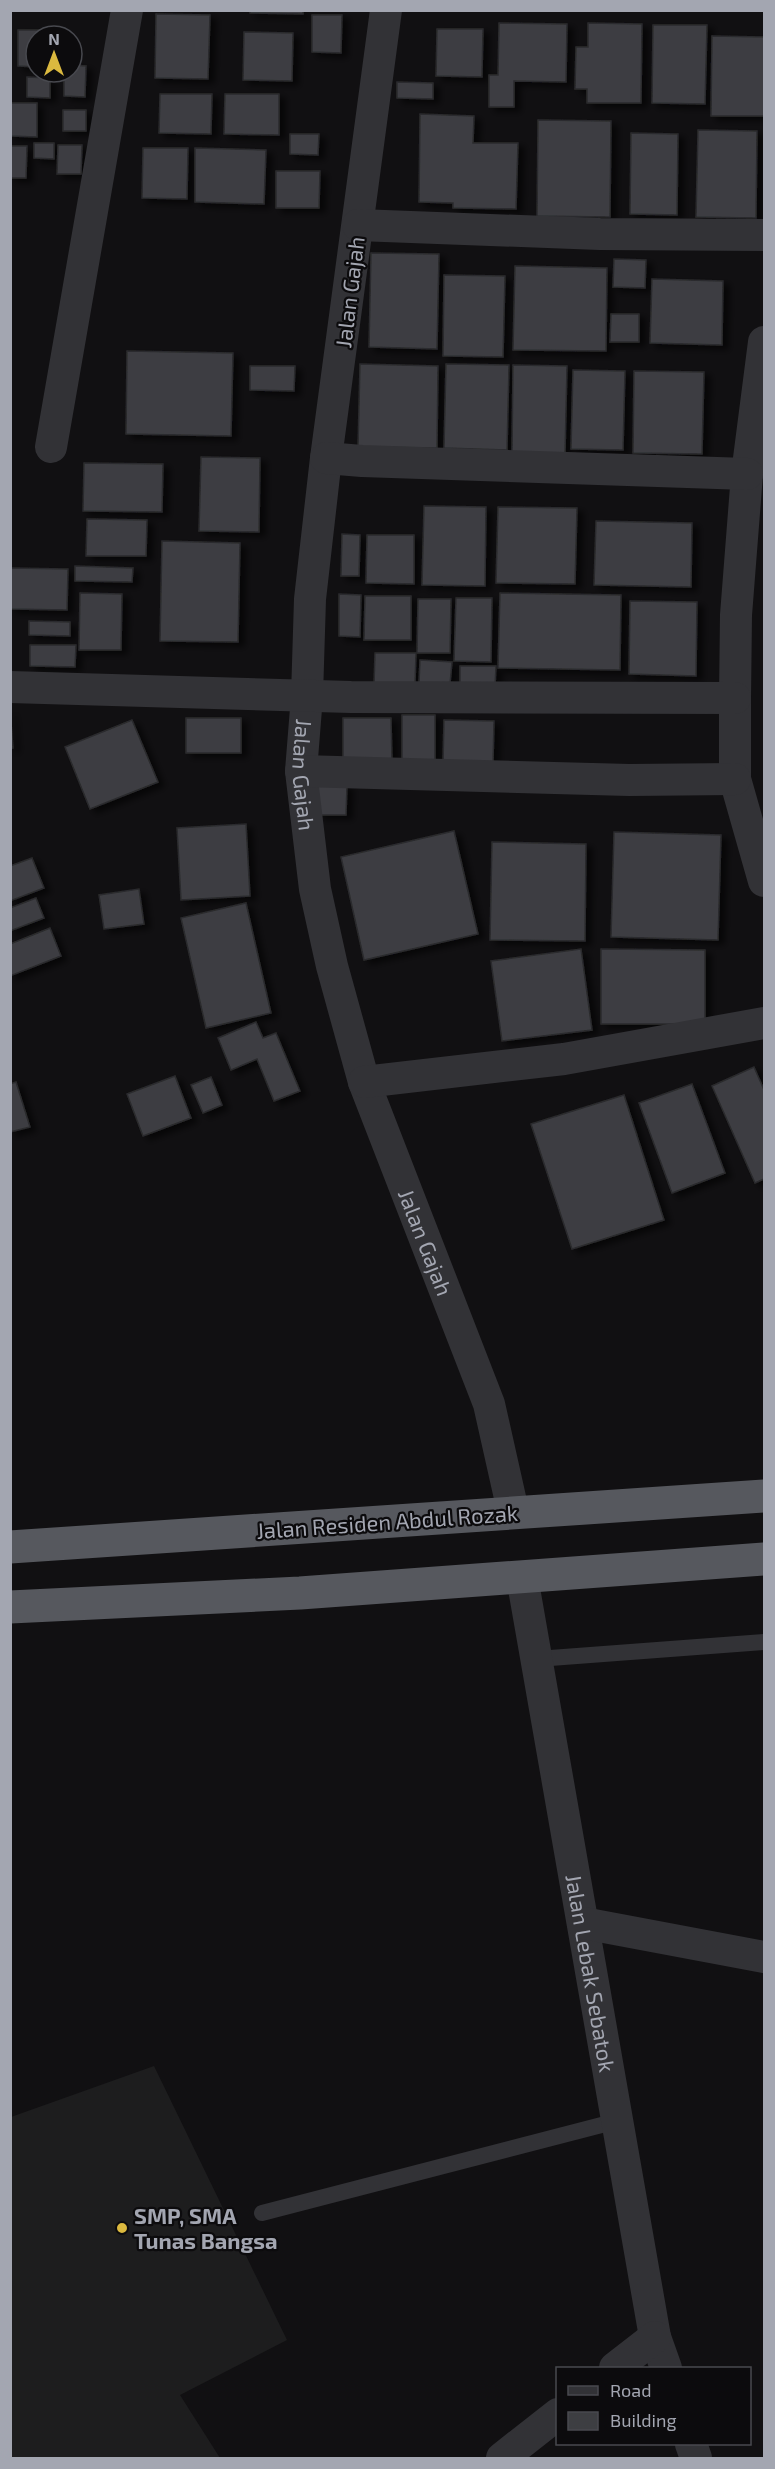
<svg xmlns="http://www.w3.org/2000/svg" width="775" height="2469" viewBox="0 0 775 2469" font-family="'Exo 2',sans-serif">
<defs>
<filter id="shadow"><feDropShadow dx="6" dy="4" stdDeviation="3" flood-color="#0009"/></filter>
</defs>
<rect width="100%" height="100%" fill="#111012"/>
<!-- built -->
<polygon fill="#1d1d1e" points="154,2066 287,2340 180,2395 220,2458 11,2458 11,2117"/>
<!-- building -->
<g fill="#3d3e42" stroke="#2b2b2d" stroke-width="1.5" filter="url(#shadow)">
<polygon points="250,10 303,10 303,14 250,13"/>
<polygon points="156,14 210,15 208,79 155,78"/>
<polygon points="312,15 342,15 341,53 312,52"/>
<polygon points="499,23 567,24 566,82 514,81 514,107 489,107 489,75 498,75"/>
<polygon points="588,23 642,24 641,103 587,103 587,89 575,89 576,47 588,47"/>
<polygon points="653,25 707,25 705,104 652,103"/>
<polygon points="437,29 483,29 482,77 436,76"/>
<polygon points="18,30 49,30 49,36 36,36 36,67 18,66"/>
<polygon points="244,32 293,33 292,81 243,80"/>
<polygon points="712,36 764,37 764,116 711,116"/>
<polygon points="72,65 86,66 85,97 64,96 64,72 72,72"/>
<polygon points="27,77 50,78 50,98 27,97"/>
<polygon points="397,82 433,83 433,99 397,98"/>
<polygon points="160,94 212,94 211,134 159,133"/>
<polygon points="225,94 279,94 279,135 224,134"/>
<polygon points="10,103 37,103 37,137 10,136"/>
<rect x="63" y="110" width="23" height="21"/>
<polygon points="420,114 474,116 473,143 518,143 516,209 453,208 453,203 419,202"/>
<polygon points="538,120 611,121 610,217 537,216"/>
<polygon points="698,130 757,131 756,218 696,217"/>
<polygon points="631,133 678,134 677,215 630,214"/>
<polygon points="290,134 319,134 318,155 290,154"/>
<polygon points="34,143 54,143 54,159 34,158"/>
<polygon points="58,145 82,145 81,174 57,174"/>
<polygon points="10,146 27,146 26,178 10,178"/>
<polygon points="143,148 188,148 187,199 142,198"/>
<polygon points="195,148 266,150 264,204 195,202"/>
<polygon points="276,171 320,171 319,208 276,208"/>
<polygon points="371,253 439,254 437,349 369,347"/>
<polygon points="614,259 646,260 645,288 613,287"/>
<polygon points="515,266 607,268 606,351 513,350"/>
<polygon points="444,275 505,276 503,357 443,356"/>
<polygon points="652,279 723,281 722,345 650,343"/>
<polygon points="611,314 639,314 639,342 610,342"/>
<polygon points="127,351 233,353 231,436 126,434"/>
<polygon points="360,364 438,366 437,448 358,447"/>
<polygon points="446,364 509,365 507,450 444,448"/>
<polygon points="513,365 567,366 565,454 512,453"/>
<polygon points="250,366 295,366 294,391 250,390"/>
<polygon points="573,370 625,371 623,450 571,449"/>
<polygon points="634,371 704,372 702,454 633,453"/>
<polygon points="201,457 260,458 259,532 199,531"/>
<polygon points="84,463 163,464 162,512 83,511"/>
<polygon points="424,506 486,507 485,586 422,585"/>
<polygon points="498,507 577,508 575,584 496,583"/>
<polygon points="87,519 147,520 146,556 86,556"/>
<polygon points="596,521 692,523 691,587 594,585"/>
<polygon points="342,534 360,535 359,576 341,576"/>
<polygon points="367,535 414,535 414,584 366,583"/>
<polygon points="162,541 240,543 238,642 160,641"/>
<polygon points="75,566 133,568 132,582 75,581"/>
<polygon points="10,568 68,569 67,610 10,609"/>
<polygon points="80,593 122,594 121,650 79,650"/>
<polygon points="500,593 621,595 620,670 498,668"/>
<polygon points="339,594 361,595 360,637 339,636"/>
<polygon points="365,596 411,596 411,640 364,640"/>
<polygon points="456,598 492,598 491,662 454,661"/>
<polygon points="418,599 451,599 450,653 417,653"/>
<polygon points="630,601 697,602 696,676 629,674"/>
<polygon points="29,621 70,622 70,636 29,635"/>
<polygon points="30,645 76,645 75,667 30,666"/>
<polygon points="375,653 416,653 415,684 374,684"/>
<polygon points="420,660 452,662 450,684 419,683"/>
<polygon points="460,666 496,666 495,687 460,686"/>
<polygon points="10,710 13,748 10,749"/>
<rect x="402" y="715" width="33" height="46"/>
<rect x="186" y="718" width="55" height="35"/>
<polygon points="343,718 391,718 392,761 343,762"/>
<polygon points="132,720 158,782 90,809 65,747"/>
<polygon points="444,720 494,721 493,764 443,763"/>
<polygon points="318,785 347,785 346,815 318,815"/>
<polygon points="246,824 250,896 181,900 177,828"/>
<polygon points="454,831 478,934 364,960 341,857"/>
<polygon points="614,832 721,835 718,940 611,937"/>
<polygon points="492,842 586,844 585,941 490,940"/>
<polygon points="32,858 44,888 10,901 10,866"/>
<polygon points="139,889 144,924 104,929 99,895"/>
<polygon points="36,898 44,918 10,931 10,908"/>
<polygon points="246,903 271,1013 206,1028 181,918"/>
<polygon points="50,928 61,956 10,976 10,944"/>
<polygon points="581,949 592,1030 502,1041 491,961"/>
<polygon points="601,949 705,950 705,1024 601,1024"/>
<polygon points="256,1022 263,1038 276,1033 300,1091 274,1101 257,1059 231,1070 218,1038"/>
<polygon points="754,1067 764,1090 764,1179 755,1183 712,1086"/>
<polygon points="175,1076 191,1118 143,1136 127,1094"/>
<polygon points="211,1077 222,1105 203,1113 191,1085"/>
<polygon points="16,1082 30,1127 10,1132 10,1084"/>
<polygon points="692,1084 725,1173 672,1193 639,1103"/>
<polygon points="624,1095 664,1220 572,1249 531,1124"/>
</g>
<g fill="none" stroke-linecap="round" stroke-linejoin="round">
<!-- service -->
<g stroke="#323236" stroke-width="16">
<polyline points="537,1659 764,1642"/>
<polyline points="262,2213 617,2121"/>
</g>
<!-- minor -->
<g stroke="#323236" stroke-width="32">
<path id="s1" d="M 386,10 L 326,458 L 310,599 L 307,696 L 301,771 L 315,889 L 332,966 L 364,1082 L 489,1404 L 513,1511"/>
<polyline points="358,225 600,234 764,235"/>
<polyline points="764,342 747,474 736,615 735,698 735,779 764,881"/>
<polyline points="51,447 127,10"/>
<polyline points="326,458 362,461 747,474"/>
<polyline points="10,687 351,697 735,698"/>
<polyline points="301,771 629,780 735,779"/>
<polyline points="364,1082 564,1059 764,1023"/>
<path id="s2" d="M 522,1577 L 655,2337 L 666,2368"/>
<polyline points="583,1923 764,1957"/>
<polyline points="615,2368 655,2337"/>
<polyline points="691,2444 696,2458"/>
<polyline points="502,2458 558,2414"/>
</g>
<!-- trunk -->
<g stroke="#56585e" stroke-width="33">
<polyline points="10,1547 764,1496"/>
<polyline points="10,1607 300,1593 764,1559"/>
</g>
</g>
<!-- markers -->
<circle fill="#dbb93f" stroke="#0c0b0d" stroke-width="2" cx="122" cy="2228" r="6"/>
<g text-anchor="middle" dominant-baseline="central" stroke-width="4.5" stroke-linejoin="round" paint-order="stroke">
<!-- street labels -->
<g font-size="22" fill="#a3a6b1" stroke="#0c0b0d">
<text transform="translate(349 292) rotate(-83)">Jalan Gajah</text>
<text stroke="none"><textPath href="#s1" startOffset="770">Jalan Gajah</textPath></text>
<text stroke="none"><textPath href="#s1" startOffset="1256">Jalan Gajah</textPath></text>
<text transform="translate(387 1521) rotate(-4)">Jalan Residen Abdul Rozak</text>
<text stroke="none"><textPath href="#s2" startOffset="402">Jalan Lebak Sebatok</textPath></text>
</g>
<!-- poi labels -->
<g font-size="22" font-weight="bold" fill="#a3a6b1" stroke="#0c0b0d" text-anchor="start">
<text x="134" y="2215">SMP, SMA<tspan x="134" dy="25">Tunas Bangsa</tspan></text>
</g>
</g>
<!-- border -->
<rect width="775" height="2469" fill="none" stroke="#a3a6b1" stroke-width="24"/>
<!-- legend -->
<rect x="556" y="2367" width="195" height="78" fill="#0c0b0d" stroke="#48494f" stroke-width="1.5"/>
<rect x="568" y="2386" width="30" height="9" fill="#323236" stroke="#48494f" stroke-width="1.5"/>
<text x="610" y="2397" font-size="18" fill="#a3a6b1">Road</text>
<rect x="568" y="2412" width="30" height="18" fill="#3d3e42" stroke="#48494f" stroke-width="1.5"/>
<text x="610" y="2427" font-size="18" fill="#a3a6b1">Building</text>
<!-- north arrow -->
<g transform="translate(54 54)"><circle r="28" fill="#0c0b0d" stroke="#48494f" stroke-width="1.5"/>
<path d="M0-4.5L10 22L0 15L-10 22Z" fill="#dbb93f"/>
<text y="-9" font-size="16" font-weight="bold" text-anchor="middle" fill="#a3a6b1">N</text>
</g>
</svg>
